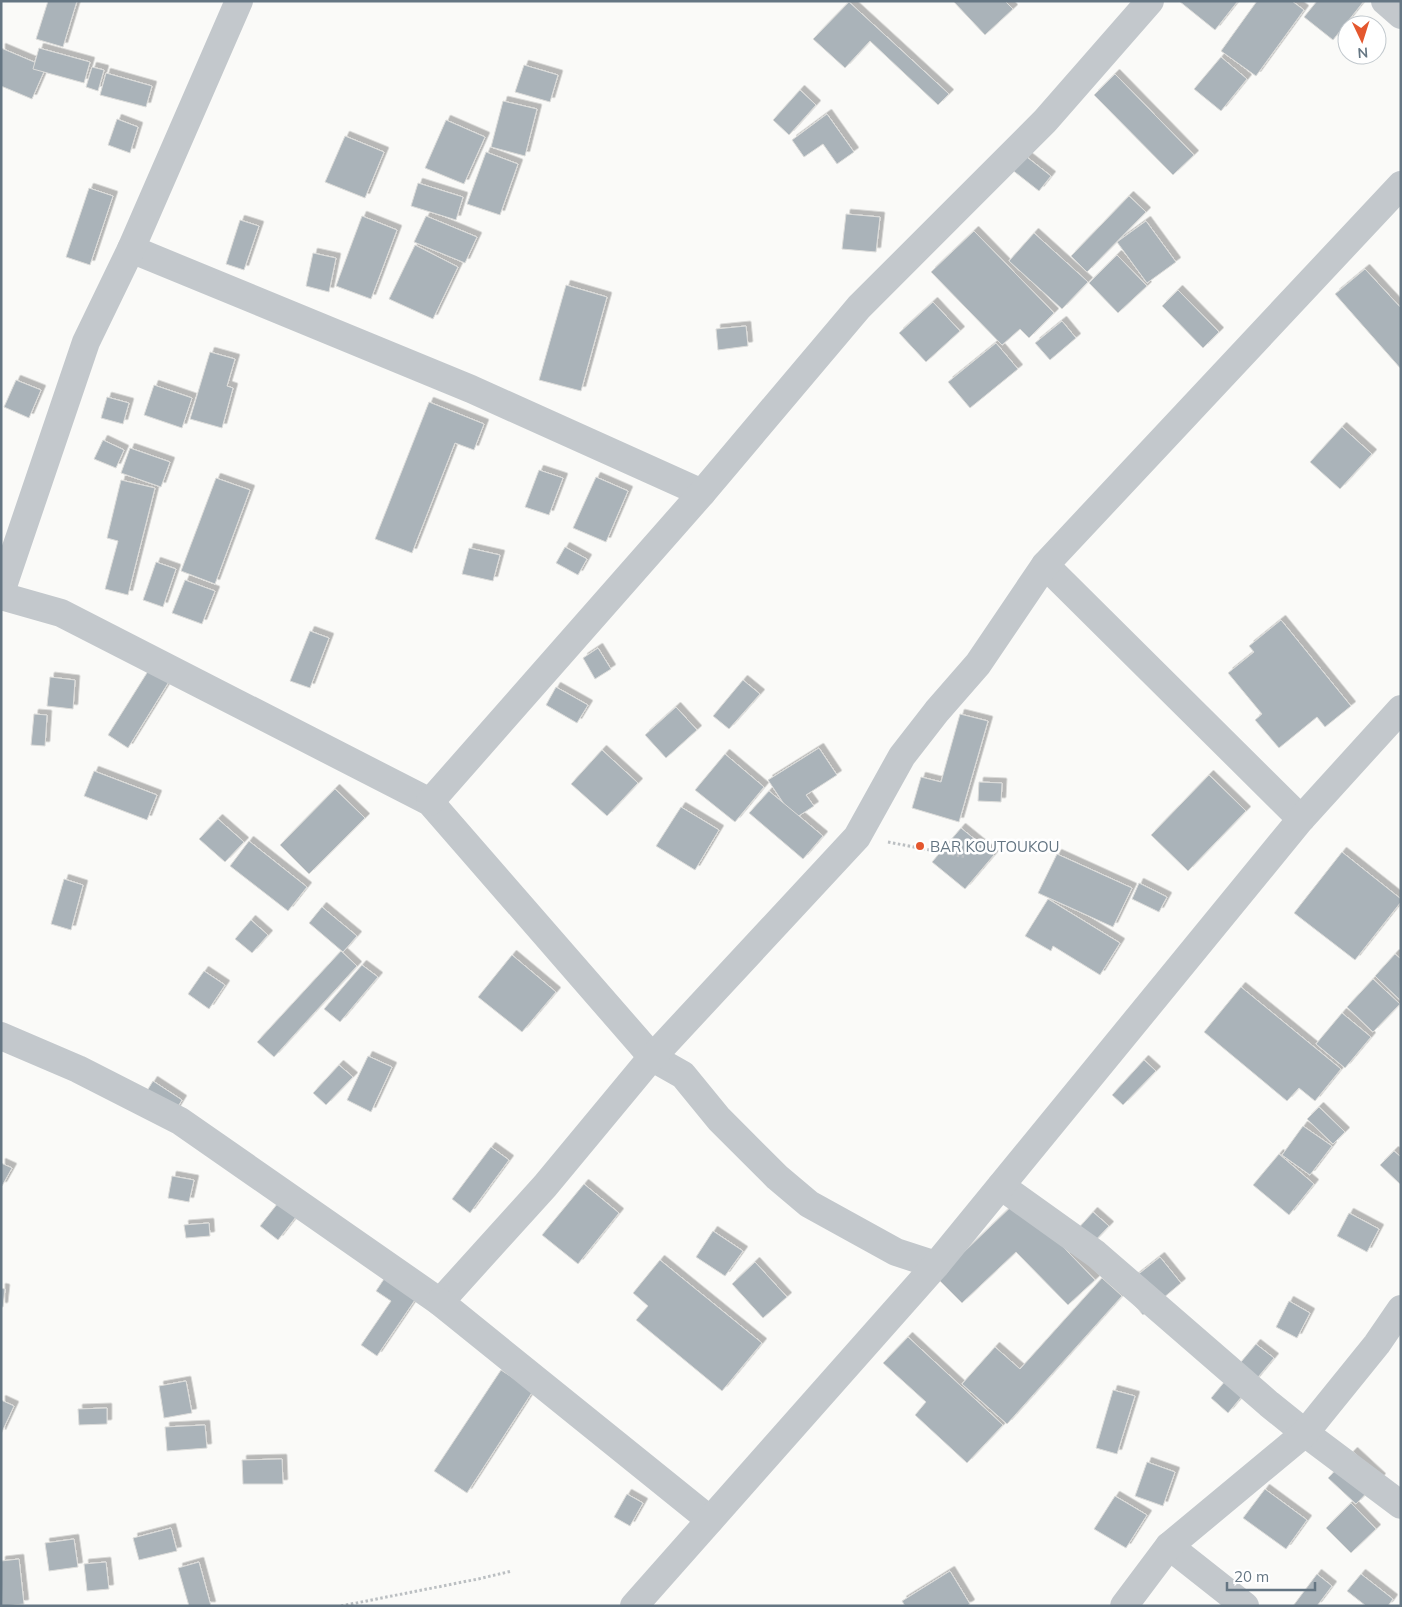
<svg xmlns="http://www.w3.org/2000/svg" width="1402" height="1607" viewBox="0 0 1402 1607" font-family="Mulish,sans-serif">
<defs>
<filter id="shadow"><feDropShadow dx="4.5" dy="-4.5" stdDeviation="0" flood-color="#0004"/></filter>
</defs>
<rect width="100%" height="100%" fill="#fafaf8"/>
<!-- building -->
<g fill="#aab3b9" stroke="#dcdcda" filter="url(#shadow)">
<polygon points="48,1 77,1 63,47 36,39"/>
<polygon points="953,1 1005,1 1013,9 985,35"/>
<polygon points="1179,1 1238,1 1215,30"/>
<polygon points="1257,1 1292,1 1304,10 1256,76 1221,51"/>
<polygon points="1317,1 1364,1 1333,40 1304,17"/>
<polygon points="849,2 949,94 938,105 870,41 845,68 813,39"/>
<polygon points="1,48 46,67 32,99 1,86"/>
<polygon points="39,48 90,62 84,83 33,69"/>
<polygon points="1221,57 1247,79 1221,111 1194,89"/>
<polygon points="524,65 558,75 550,102 515,92"/>
<polygon points="92,67 104,70 98,91 86,87"/>
<polygon points="106,73 152,86 146,107 100,95"/>
<polygon points="1115,74 1194,155 1173,175 1094,95"/>
<polygon points="800,90 816,105 789,135 773,120"/>
<polygon points="503,101 537,109 525,156 491,147"/>
<polygon points="827,114 854,152 837,164 823,144 804,157 792,140"/>
<polygon points="117,119 138,127 130,153 108,145"/>
<polygon points="446,120 485,137 464,184 425,168"/>
<polygon points="345,136 384,152 365,198 325,182"/>
<polygon points="486,152 518,164 500,215 467,204"/>
<polygon points="1023,154 1051,176 1039,191 1011,169"/>
<polygon points="418,183 463,197 456,220 411,206"/>
<polygon points="89,188 113,196 90,265 66,257"/>
<polygon points="1129,196 1146,212 1087,272 1071,256"/>
<polygon points="846,214 880,217 876,252 842,249"/>
<polygon points="362,216 397,230 371,299 336,286"/>
<polygon points="426,216 477,237 465,263 414,242"/>
<polygon points="240,220 259,226 244,270 226,264"/>
<polygon points="1146,221 1176,262 1147,283 1117,242"/>
<polygon points="974,231 1054,313 1029,338 1020,329 1002,345 931,272"/>
<polygon points="1034,233 1088,282 1062,309 1009,261"/>
<polygon points="415,245 458,267 433,319 389,299"/>
<polygon points="313,253 336,258 329,292 306,286"/>
<polygon points="1117,255 1147,286 1118,313 1089,283"/>
<polygon points="1365,269 1401,308 1401,369 1335,294"/>
<polygon points="566,285 607,297 581,391 539,380"/>
<polygon points="1178,290 1219,332 1203,348 1162,306"/>
<polygon points="933,302 960,331 926,362 899,333"/>
<polygon points="1062,321 1076,338 1050,360 1035,343"/>
<polygon points="746,326 748,346 718,350 716,329"/>
<polygon points="996,343 1018,369 970,408 948,382"/>
<polygon points="210,352 235,359 227,386 233,388 222,428 190,419"/>
<polygon points="16,380 41,390 29,418 4,407"/>
<polygon points="154,385 192,398 182,428 144,415"/>
<polygon points="107,397 129,403 123,424 101,418"/>
<polygon points="429,402 484,424 474,450 455,443 412,553 375,539"/>
<polygon points="1342,427 1372,454 1340,489 1310,462"/>
<polygon points="103,440 124,450 116,468 94,459"/>
<polygon points="130,448 170,462 161,487 121,473"/>
<polygon points="539,470 563,478 549,515 525,507"/>
<polygon points="596,477 628,491 606,542 573,528"/>
<polygon points="216,478 250,490 215,584 181,571"/>
<polygon points="121,480 155,488 128,595 105,589 118,541 107,538"/>
<polygon points="565,547 587,559 578,575 556,563"/>
<polygon points="469,548 500,555 493,581 462,574"/>
<polygon points="156,562 176,569 163,607 143,600"/>
<polygon points="185,580 215,591 202,624 172,613"/>
<polygon points="1281,620 1351,706 1325,727 1317,717 1279,748 1255,720 1262,714 1228,673 1254,652 1249,646"/>
<polygon points="310,631 329,638 310,688 290,681"/>
<polygon points="598,648 611,669 595,679 583,658"/>
<polygon points="150,668 170,680 128,748 108,735"/>
<polygon points="50,677 75,680 73,709 47,706"/>
<polygon points="743,680 760,694 729,729 713,716"/>
<polygon points="556,687 588,705 577,723 546,705"/>
<polygon points="676,707 697,730 666,758 645,735"/>
<polygon points="34,714 47,715 45,746 31,745"/>
<polygon points="960,714 988,721 959,822 912,808 921,777 941,782"/>
<polygon points="819,748 837,775 806,795 814,806 794,819 768,780"/>
<polygon points="602,750 638,783 607,816 571,784"/>
<polygon points="725,754 764,787 735,822 695,790"/>
<polygon points="94,771 157,795 147,820 84,796"/>
<polygon points="1209,775 1246,811 1188,871 1151,835"/>
<polygon points="979,782 1002,783 1001,802 978,801"/>
<polygon points="335,789 365,818 309,874 280,845"/>
<polygon points="769,791 823,836 803,859 749,813"/>
<polygon points="681,807 719,830 695,870 656,846"/>
<polygon points="218,819 244,842 225,862 199,839"/>
<polygon points="961,828 994,855 965,889 932,862"/>
<polygon points="249,841 307,887 288,911 230,866"/>
<polygon points="1342,852 1401,899 1401,902 1355,960 1294,913"/>
<polygon points="1057,854 1132,888 1113,927 1038,893"/>
<polygon points="64,879 83,885 71,930 51,924"/>
<polygon points="1139,883 1167,897 1159,912 1132,899"/>
<polygon points="1048,899 1120,943 1100,975 1053,946 1051,951 1025,936"/>
<polygon points="322,907 357,936 343,952 309,923"/>
<polygon points="251,920 268,935 252,953 235,939"/>
<polygon points="341,951 357,966 274,1057 257,1042"/>
<polygon points="1395,954 1401,959 1400,1000 1375,976"/>
<polygon points="512,955 556,992 522,1032 478,997"/>
<polygon points="362,965 378,977 340,1022 324,1009"/>
<polygon points="204,971 225,985 209,1009 188,994"/>
<polygon points="1373,979 1400,1004 1373,1032 1347,1007"/>
<polygon points="1241,987 1341,1069 1315,1101 1299,1088 1287,1101 1204,1032"/>
<polygon points="1342,1013 1371,1037 1345,1068 1316,1044"/>
<polygon points="368,1056 392,1067 371,1112 347,1100"/>
<polygon points="1144,1060 1156,1071 1123,1105 1112,1095"/>
<polygon points="339,1065 353,1077 326,1105 313,1093"/>
<polygon points="153,1081 182,1100 174,1113 145,1094"/>
<polygon points="1319,1107 1345,1132 1333,1144 1307,1119"/>
<polygon points="1303,1126 1332,1146 1310,1175 1282,1155"/>
<polygon points="491,1147 509,1160 470,1213 452,1199"/>
<polygon points="1394,1151 1401,1157 1401,1185 1380,1165"/>
<polygon points="1279,1154 1314,1184 1289,1215 1253,1185"/>
<polygon points="1,1163 12,1168 2,1186 1,1186"/>
<polygon points="172,1176 194,1180 189,1202 168,1198"/>
<polygon points="584,1184 619,1213 578,1264 542,1235"/>
<polygon points="285,1194 303,1208 278,1240 260,1226"/>
<polygon points="1018,1200 1095,1280 1068,1305 1016,1252 962,1303 937,1278"/>
<polygon points="1093,1212 1109,1226 1090,1246 1075,1232"/>
<polygon points="1349,1213 1379,1229 1367,1252 1337,1236"/>
<polygon points="209,1223 210,1236 186,1238 184,1225"/>
<polygon points="713,1231 743,1251 725,1276 696,1257"/>
<polygon points="1160,1257 1181,1283 1143,1315 1121,1288"/>
<polygon points="660,1260 762,1343 722,1391 636,1320 648,1306 633,1293"/>
<polygon points="755,1262 787,1297 763,1318 732,1284"/>
<polygon points="390,1270 421,1291 377,1356 361,1345 391,1301 376,1291"/>
<polygon points="1102,1278 1122,1296 1007,1424 962,1384 995,1347 1020,1369"/>
<polygon points="1,1288 5,1289 3,1307 1,1307"/>
<polygon points="1289,1301 1310,1313 1297,1338 1276,1327"/>
<polygon points="908,1337 1003,1425 967,1463 915,1415 926,1402 883,1363"/>
<polygon points="1256,1344 1274,1358 1228,1413 1211,1398"/>
<polygon points="501,1370 533,1391 467,1493 434,1471"/>
<polygon points="186,1381 192,1413 164,1418 159,1386"/>
<polygon points="1113,1390 1135,1396 1117,1454 1096,1448"/>
<polygon points="1,1400 14,1406 1,1434"/>
<polygon points="107,1408 107,1424 79,1425 78,1409"/>
<polygon points="205,1425 207,1448 167,1451 165,1427"/>
<polygon points="1353,1452 1381,1478 1356,1504 1328,1478"/>
<polygon points="282,1459 283,1484 243,1484 242,1460"/>
<polygon points="1147,1462 1175,1472 1163,1506 1135,1496"/>
<polygon points="1265,1489 1307,1520 1286,1549 1243,1518"/>
<polygon points="627,1494 643,1503 630,1526 614,1517"/>
<polygon points="1115,1496 1147,1515 1126,1548 1094,1529"/>
<polygon points="1351,1503 1376,1529 1351,1553 1326,1528"/>
<polygon points="171,1528 177,1551 139,1560 133,1538"/>
<polygon points="74,1539 78,1567 49,1571 45,1543"/>
<polygon points="19,1559 24,1604 2,1606 1,1561"/>
<polygon points="106,1562 109,1589 87,1591 84,1564"/>
<polygon points="199,1562 211,1606 189,1606 178,1568"/>
<polygon points="950,1571 970,1604 967,1606 905,1606 902,1601"/>
<polygon points="1317,1574 1332,1586 1317,1606 1293,1606"/>
<polygon points="1361,1574 1393,1599 1388,1606 1366,1606 1347,1591"/>
</g>
<g fill="none" stroke-linecap="round" stroke-linejoin="round">
<!-- path -->
<g stroke="#bbbfc2" stroke-width="3" stroke-dasharray="2.5 2.5" stroke-linecap="butt">
<polyline points="888,842 966,857"/>
<polyline points="341,1606 478,1579 512,1571"/>
</g>
<!-- minor -->
<g stroke="#c3c8cc" stroke-width="28">
<polyline points="1385,1 1401,15"/>
<polyline points="131,249 471,389 702,493"/>
<polyline points="1045,565 1301,819"/>
<polyline points="1,592 86,342 131,249 239,1"/>
<polyline points="1,596 61,613 430,802 653,1058 683,1075 719,1119 777,1177 809,1204 896,1252 936,1265"/>
<polyline points="430,802 702,493 859,307 1045,121 1150,1"/>
<polyline points="1,1036 78,1069 180,1121 440,1302 545,1186 647,1063 857,837 902,756 937,711 978,664 1045,565 1401,185"/>
<polyline points="1001,1186 1096,1254 1269,1404 1305,1433 1401,1505"/>
<polyline points="440,1302 710,1520"/>
<polyline points="1169,1546 1245,1606"/>
<polyline points="634,1606 936,1265 1301,819 1401,709"/>
<polyline points="1124,1606 1169,1546 1305,1433 1377,1344 1401,1309"/>
</g>
</g>
<!-- markers -->
<circle fill="#e4572e" stroke="#fff" stroke-width="2" cx="920" cy="846" r="5"/>
<g text-anchor="middle" dominant-baseline="central" stroke-width="5" stroke-linejoin="round" paint-order="stroke">
<!-- poi labels -->
<g font-size="15" fill="#657683" stroke="#fff" text-anchor="start">
<text x="930" y="846">BAR KOUTOUKOU</text>
</g>
</g>
<!-- border -->
<rect width="1402" height="1607" fill="none" stroke="#657683" stroke-width="5"/>
<!-- north arrow -->
<g transform="translate(1362 40) rotate(176)"><circle r="24" fill="#ffffff" stroke="#c1c8cd"/>
<path d="M0-4L9 19L0 12L-9 19Z" fill="#e4572e"/>
<text y="-8" font-size="14" font-weight="bold" text-anchor="middle" fill="#657683">N</text>
</g>
<!-- scale -->
<path d="M1227 1582v8h88v-8" fill="none" stroke="#657683" stroke-width="2.5"/>
<text x="1234" y="1582" font-size="15" fill="#657683" stroke="#ffffff" stroke-width="4" paint-order="stroke">20 m</text>
</svg>
